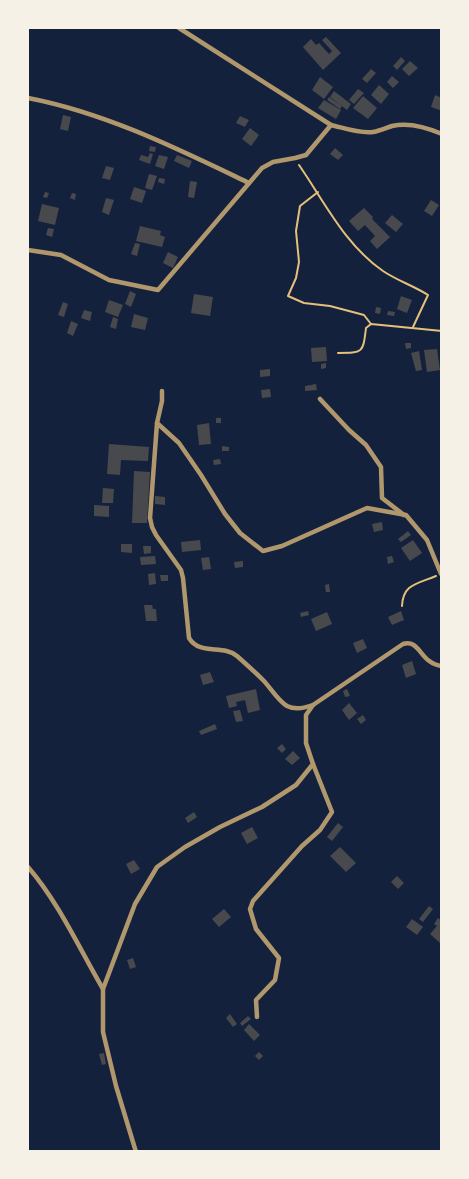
<svg xmlns="http://www.w3.org/2000/svg" width="469" height="1179" viewBox="0 0 469 1179" font-family="Overpass,sans-serif">
<rect width="100%" height="100%" fill="#14213d"/>
<!-- building -->
<g fill="#48494c">
<polygon points="326,37 341,53 323,70 303,47 311,39 316,45 319,43 329,54 332,51 322,40"/>
<polygon points="401,57 405,61 397,70 393,66"/>
<polygon points="410,61 418,68 409,76 402,69"/>
<polygon points="371,69 376,73 367,83 362,79"/>
<polygon points="392,76 399,82 393,88 387,82"/>
<polygon points="320,77 333,87 324,99 312,90"/>
<polygon points="379,85 389,94 381,104 371,95"/>
<polygon points="358,89 364,93 354,104 349,100"/>
<polygon points="334,91 351,104 347,110 330,97"/>
<polygon points="435,95 442,98 442,111 431,107"/>
<polygon points="363,96 377,108 368,119 353,108"/>
<polygon points="329,97 342,106 340,109 327,100"/>
<polygon points="324,100 341,110 336,119 318,108"/>
<polygon points="63,115 71,117 68,131 60,129"/>
<polygon points="240,116 249,120 245,127 236,123"/>
<polygon points="250,128 259,135 251,146 242,139"/>
<polygon points="150,146 156,147 155,152 149,151"/>
<polygon points="335,148 343,155 338,160 330,154"/>
<polygon points="150,153 153,154 150,164 139,160 141,155 148,157"/>
<polygon points="159,155 168,157 164,169 155,166"/>
<polygon points="177,155 192,161 189,168 174,161"/>
<polygon points="106,166 114,168 110,180 102,178"/>
<polygon points="149,174 157,176 152,190 145,188"/>
<polygon points="159,178 165,179 164,184 158,182"/>
<polygon points="190,181 197,182 194,198 188,197"/>
<polygon points="134,187 146,191 142,203 130,199"/>
<polygon points="45,192 49,193 47,198 43,197"/>
<polygon points="72,193 76,194 75,200 70,198"/>
<polygon points="106,198 114,200 109,215 102,212"/>
<polygon points="431,200 439,205 432,216 424,211"/>
<polygon points="42,204 59,208 55,225 38,221"/>
<polygon points="364,208 373,217 372,219 390,237 377,249 370,241 375,236 365,225 358,231 349,221"/>
<polygon points="392,215 403,224 396,232 385,223"/>
<polygon points="140,226 161,231 160,235 165,237 162,247 136,241"/>
<polygon points="48,228 54,229 52,237 46,235"/>
<polygon points="135,243 140,244 137,256 131,254"/>
<polygon points="168,252 178,257 173,268 163,263"/>
<polygon points="130,291 136,294 131,307 125,304"/>
<polygon points="194,294 213,297 210,316 191,313"/>
<polygon points="401,296 412,300 407,313 397,309"/>
<polygon points="109,300 123,305 118,317 105,312"/>
<polygon points="63,302 68,304 64,317 58,315"/>
<polygon points="376,307 381,308 380,314 375,313"/>
<polygon points="84,310 92,312 90,321 81,318"/>
<polygon points="388,311 395,312 394,316 387,315"/>
<polygon points="134,314 148,318 145,330 131,327"/>
<polygon points="113,317 118,319 116,329 110,327"/>
<polygon points="71,321 78,324 73,336 67,333"/>
<polygon points="405,343 411,343 411,348 406,349"/>
<polygon points="326,347 327,361 312,362 311,348"/>
<polygon points="437,349 440,370 427,372 424,350"/>
<polygon points="419,351 422,370 416,371 411,353"/>
<polygon points="326,363 326,368 321,369 321,364"/>
<polygon points="270,369 270,376 260,377 260,370"/>
<polygon points="316,384 317,390 305,391 305,386"/>
<polygon points="270,389 271,397 262,398 261,390"/>
<rect x="216" y="418" width="5" height="5"/>
<polygon points="209,423 211,444 199,445 197,425"/>
<polygon points="109,444 149,447 148,461 121,460 120,475 107,474"/>
<polygon points="222,446 229,447 229,451 222,451"/>
<polygon points="220,459 221,464 214,465 213,460"/>
<polygon points="134,471 150,472 147,523 132,523"/>
<polygon points="103,488 114,489 113,503 102,503"/>
<polygon points="155,496 165,497 165,505 155,504"/>
<polygon points="94,505 109,506 109,517 94,516"/>
<polygon points="382,522 383,530 374,532 372,524"/>
<polygon points="408,531 411,535 401,542 398,539"/>
<polygon points="200,540 201,550 182,552 181,542"/>
<polygon points="413,540 422,553 410,561 401,548"/>
<polygon points="121,544 132,544 132,553 121,552"/>
<polygon points="143,546 151,546 151,553 144,554"/>
<polygon points="155,556 156,564 141,565 140,557"/>
<polygon points="392,556 394,562 388,564 387,557"/>
<polygon points="209,557 211,569 203,570 201,558"/>
<polygon points="243,561 243,567 235,568 234,562"/>
<polygon points="155,573 156,584 149,585 148,574"/>
<polygon points="160,575 168,575 168,581 161,581"/>
<polygon points="329,584 330,592 326,592 325,585"/>
<polygon points="144,605 152,605 153,609 156,609 157,621 146,621"/>
<polygon points="308,611 309,615 301,617 300,613"/>
<polygon points="401,611 404,620 392,625 388,617"/>
<polygon points="327,612 332,624 316,631 311,619"/>
<polygon points="363,639 367,648 357,653 353,643"/>
<polygon points="412,661 416,674 406,678 402,665"/>
<polygon points="210,672 214,682 203,685 200,675"/>
<polygon points="256,689 260,710 248,713 245,700 236,702 237,706 229,708 226,696"/>
<polygon points="347,689 350,696 345,697 343,691"/>
<polygon points="349,703 357,713 349,720 342,710"/>
<polygon points="240,710 243,721 236,722 233,711"/>
<polygon points="363,715 366,720 361,724 357,719"/>
<polygon points="215,724 217,729 201,735 199,731"/>
<polygon points="282,744 286,749 282,753 277,748"/>
<polygon points="293,751 300,758 292,765 285,759"/>
<polygon points="194,812 197,817 188,823 185,818"/>
<polygon points="338,823 343,827 332,841 327,837"/>
<polygon points="252,827 258,838 247,844 241,833"/>
<polygon points="340,847 356,863 346,872 330,856"/>
<polygon points="134,860 140,869 131,874 126,864"/>
<polygon points="397,876 404,883 398,889 391,882"/>
<polygon points="429,906 433,909 423,922 419,919"/>
<polygon points="224,909 231,917 219,927 212,919"/>
<polygon points="438,918 442,921 442,941 440,943 430,934 437,926 434,924"/>
<polygon points="412,919 423,927 417,935 406,927"/>
<polygon points="133,958 136,967 130,969 127,960"/>
<polygon points="230,1014 237,1024 233,1027 226,1018"/>
<polygon points="248,1016 251,1019 242,1026 240,1023"/>
<polygon points="249,1024 260,1035 254,1041 244,1030"/>
<polygon points="259,1052 263,1056 259,1060 255,1056"/>
<polygon points="104,1053 106,1064 102,1065 99,1054"/>
</g>
<g fill="none" stroke-linecap="round" stroke-linejoin="round">
<!-- path -->
<g stroke="#e5c07b" stroke-width="2">
<path d="M 299,165 C 324,201 345,245 383,271 C 396,280 414,286 428,295 L 413,327"/>
<polyline points="318,192 300,206 296,231 299,262 296,278 288,296 304,303 330,306 364,315 371,324"/>
<path d="M 338,353 C 363,353 363,353 366,328 L 371,324 L 442,331"/>
<path d="M 402,606 C 403,584 417,584 436,576"/>
</g>
<!-- minor -->
<g stroke="#b1986c" stroke-width="4.5">
<polyline points="179,28 331,125"/>
<path d="M 28,98 C 106,113 178,149 249,183"/>
<path d="M 28,250 L 61,255 L 109,280 L 158,290 L 262,168 L 273,162 L 295,158 L 306,155 L 331,125 C 344,128 360,134 373,132 C 380,131 386,128 392,126 C 409,122 426,127 442,134"/>
<polyline points="162,391 162,401 157,423 179,443 201,475 225,514 240,533 263,551 282,546 367,508 406,515 427,540 441,574"/>
<polyline points="320,399 349,430 366,445 381,467 382,498 404,515"/>
<path d="M 157,423 L 150,518 L 152,527 L 156,535 L 181,570 L 183,578 L 189,638 C 200,656 223,644 237,656 C 246,664 255,672 263,680 C 270,687 278,701 287,706 C 295,710 305,708 313,705 L 403,644 C 421,639 419,663 442,666"/>
<path d="M 28,867 C 59,903 79,948 103,989"/>
<polyline points="257,1017 256,1000 275,980 279,958 256,929 250,909 253,901 302,846 320,830 332,812 313,764"/>
<polyline points="136,1152 116,1086 103,1032 103,989 135,904 157,867 185,847 220,827 262,807 296,785 313,764 306,743 306,715 313,705"/>
</g>
</g>
<!-- border -->
<rect width="469" height="1179" fill="none" stroke="#f6f1e7" stroke-width="58"/>
</svg>
